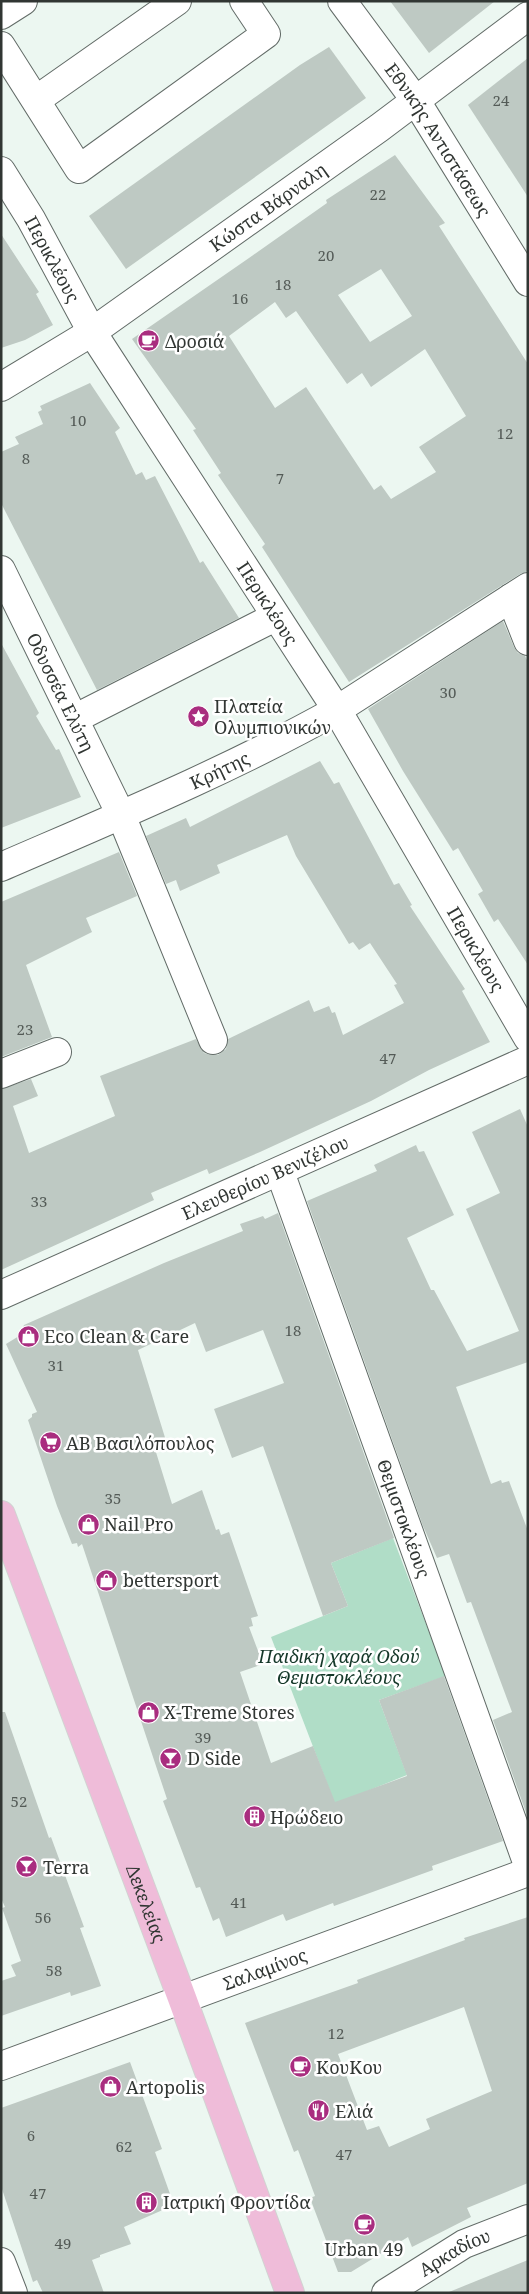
<svg xmlns="http://www.w3.org/2000/svg" width="529" height="2294" viewBox="0 0 529 2294" font-family="'Noto Serif',serif">
<rect width="100%" height="100%" fill="#ecf7f1"/>
<!-- green -->
<polygon fill="#b0ddc7" points="393,1538 446,1676 379,1700 407,1775 335,1804 271,1637 348,1606 331,1563"/>
<!-- building -->
<g fill="#bec9c3" fill-rule="evenodd">
<polygon points="390,1 495,1 429,53"/>
<polygon points="329,47 366,98 126,269 89,216 300,65"/>
<polygon points="528,58 528,197 468,105"/>
<path d="M 395,155 L 445,223 L 439,226 L 528,364 L 528,571 L 520,574 L 349,682 L 262,547 L 265,544 L 218,475 L 221,473 L 193,430 L 196,429 L 132,339 L 249,258 L 327,203 L 326,200 ZM 381,269 L 412,316 L 370,342 L 338,295 ZM 275,302 L 286,318 L 296,311 L 347,384 L 362,373 L 371,387 L 425,349 L 466,416 L 419,447 L 436,472 L 391,499 L 381,485 L 374,490 L 306,387 L 275,408 L 229,336 Z"/>
<polygon points="1,234 39,292 36,294 53,325 25,340 1,348"/>
<polygon points="90,383 120,428 115,432 136,475 142,472 146,480 155,476 200,563 203,561 239,618 97,690 1,503 1,452 19,444 15,437 43,424 38,412 42,410 40,406"/>
<polygon points="503,621 514,647 518,653 525,656 528,662 528,965 498,919 494,922 478,894 483,891 458,848 453,851 403,771 368,709"/>
<polygon points="1,643 39,713 36,716 56,750 59,749 81,797 1,828"/>
<polygon points="320,761 334,784 339,782 394,885 399,883 412,905 410,906 465,989 462,991 490,1042 429,1070 371,1101 260,1152 209,1174 207,1169 151,1193 154,1200 1,1270 1,1089 31,1079 38,1096 13,1106 29,1153 115,1116 100,1076 196,1039 204,1053 211,1055 218,1055 226,1049 228,1039 309,1000 314,1012 329,1006 332,1013 335,1012 343,1035 404,1003 394,985 397,984 370,943 359,950 353,942 349,944 296,856 287,835 217,865 220,873 180,891 176,880 166,884 146,836 186,818 190,827"/>
<polygon points="119,852 137,896 86,918 92,932 26,965 52,1037 1,1057 1,902"/>
<polygon points="520,1109 528,1127 528,1362 456,1387 491,1484 501,1480 502,1483 509,1481 528,1531 528,1818 493,1720 512,1712 471,1602 467,1603 449,1554 437,1558 423,1526 307,1201 377,1171 374,1165 416,1145 419,1152 424,1151 454,1215 407,1238 431,1290 434,1290 467,1351 519,1331 466,1209 500,1193 472,1132"/>
<polygon points="278,1213 394,1538 331,1563 348,1606 323,1616 263,1446 232,1458 214,1409 284,1383 263,1330 206,1352 195,1323 138,1350 167,1444 155,1449 172,1504 202,1490 216,1530 219,1529 221,1535 229,1532 258,1616 251,1618 253,1626 249,1627 263,1664 240,1672 271,1763 313,1746 335,1802 407,1776 379,1700 444,1676 503,1841 432,1866 433,1870 334,1906 333,1903 286,1921 283,1914 226,1937 219,1918 213,1921 200,1887 196,1888 163,1801 167,1799 82,1544 78,1547 77,1543 72,1544 57,1506 28,1420 32,1417 32,1414 37,1412 6,1344 19,1336 24,1325 164,1263 243,1231 240,1224 263,1216 265,1219"/>
<polygon points="1,1712 5,1712 49,1838 51,1837 84,1927 80,1928 101,1986 71,1996 70,1992 1,2016 1,1981 16,1976 11,1965 21,1961 2,1908 5,1907 1,1898"/>
<path d="M 528,1917 L 528,2183 L 467,2208 L 471,2217 L 412,2247 L 408,2237 L 351,2272 L 338,2272 L 310,2198 L 315,2196 L 298,2150 L 294,2152 L 245,2023 L 358,1983 L 357,1980 L 465,1940 L 464,1938 ZM 464,2007 L 492,2091 L 426,2119 L 430,2129 L 389,2147 L 379,2126 L 367,2130 L 338,2054 Z"/>
<polygon points="130,2062 162,2149 155,2152 174,2205 124,2227 131,2244 100,2255 100,2257 92,2260 104,2293 43,2293 37,2280 33,2282 1,2186 1,2108"/>
<polygon points="528,2260 528,2293 449,2293 449,2292"/>
</g>
<g fill="none" stroke-linecap="round" stroke-linejoin="round">
<defs>
<g id="minor">
<path id="s1" d="M 342,1 L 416,101 L 528,282"/>
<polyline points="1,15 23,1"/>
<polyline points="1,46 79,169 266,34 244,1"/>
<polyline points="36,100 177,1"/>
<path id="s2" d="M 1,171 L 31,219 L 92,332 L 337,710 L 528,1038"/>
<path id="s3" d="M 1,387 L 92,332 L 379,128 L 528,16"/>
<path id="s4" d="M 1,570 L 121,815 L 213,1040"/>
<polyline points="511,598 528,641"/>
<polyline points="76,718 275,617"/>
<path id="s5" d="M 1,867 C 114,818 230,770 337,710 L 528,587"/>
<polyline points="1,1074 57,1052"/>
<path id="s6" d="M 280,1172 L 528,1865"/>
<path id="s7" d="M 1,1295 L 528,1060"/>
<path id="s8" d="M 1,2066 L 528,1872"/>
<polyline points="1,2262 13,2293"/>
<path id="s9" d="M 386,2293 L 464,2244 L 528,2219"/>
</g>
<g id="major">
<path id="s10" d="M 1,1515 L 182,1998 L 290,2293"/>
</g>
</defs>
<!-- minor casing -->
<use href="#minor" stroke="#626b67" stroke-width="30"/>
<!-- major casing -->
<use href="#major" stroke="#d2d3d2" stroke-width="30"/>
<!-- minor -->
<use href="#minor" stroke="#fff" stroke-width="28"/>
<!-- major -->
<use href="#major" stroke="#efbcd9" stroke-width="28"/>
</g>
<!-- icons -->
<defs>
<symbol id="cafe-disc" viewBox="-11 -11 22 22"><circle r="9.5" fill="#a92d7f" stroke="#fff"/><path d="M-5.5-4.5H6V0H3Q3 3.5 0 3.5H-2.5Q-5.5 3.5-5.5 0ZM3-3.2v2h1.7v-2ZM-6 4.5H4V6H-6Z" fill="#fff"/></symbol>
<symbol id="sight-disc" viewBox="-11 -11 22 22"><circle r="9.5" fill="#a92d7f" stroke="#fff"/><path d="M0-6L1.8-2.2L6-1.7L2.9 1.2L3.7 5.4L0 3.3L-3.7 5.4L-2.9 1.2L-6-1.7L-1.8-2.2Z" fill="#fff"/></symbol>
<symbol id="shop-disc" viewBox="-11 -11 22 22"><circle r="9.5" fill="#a92d7f" stroke="#fff"/><path d="M-5-2.5h2.3a2.7 3.5 0 0 1 5.4 0H5L5.5 6h-11ZM-1.5-2.5h3a1.5 2.3 0 0 0-3 0Z" fill="#fff"/></symbol>
<symbol id="supermarket-disc" viewBox="-11 -11 22 22"><circle r="9.5" fill="#a92d7f" stroke="#fff"/><path d="M-6-5.5h2.5l.6 2H6L4.5 2H-2.5L-4.4-4H-6ZM-1.5 3.2a1.3 1.3 0 1 0 .1 0ZM3 3.2a1.3 1.3 0 1 0 .1 0Z" fill="#fff"/></symbol>
<symbol id="bar-disc" viewBox="-11 -11 22 22"><circle r="9.5" fill="#a92d7f" stroke="#fff"/><path d="M-6-5H6L.8 .8V4.5H3.5V6h-7V4.5H-.8V.8Z" fill="#fff"/></symbol>
<symbol id="building-disc" viewBox="-11 -11 22 22"><circle r="9.5" fill="#a92d7f" stroke="#fff"/><path d="M-4-6H4V6H1V3H-1V6H-4ZM-2.5-4.3h1.7v1.8h-1.7ZM.8-4.3h1.7v1.8H.8ZM-2.5-1h1.7V.8h-1.7ZM.8-1h1.7V.8H.8Z" fill="#fff"/></symbol>
<symbol id="restaurant-disc" viewBox="-11 -11 22 22"><circle r="9.5" fill="#a92d7f" stroke="#fff"/><path d="M-5-6h1v4h1v-4h1v4h1v-4h1v5L-1.5 .5V6h-2V.5L-5-1ZM5-6V6H3V1.5H1.5Q1.5-4 5-6Z" fill="#fff"/></symbol>
</defs>
<g fill-rule="evenodd">
<use href="#cafe-disc" x="136" y="328" width="25" height="25"/>
<use href="#sight-disc" x="186" y="704" width="25" height="25"/>
<use href="#shop-disc" x="16" y="1324" width="25" height="25"/>
<use href="#supermarket-disc" x="38" y="1430" width="25" height="25"/>
<use href="#shop-disc" x="76" y="1512" width="25" height="25"/>
<use href="#shop-disc" x="94" y="1568" width="25" height="25"/>
<use href="#shop-disc" x="136" y="1700" width="25" height="25"/>
<use href="#bar-disc" x="158" y="1746" width="25" height="25"/>
<use href="#building-disc" x="242" y="1804" width="25" height="25"/>
<use href="#bar-disc" x="14" y="1854" width="25" height="25"/>
<use href="#cafe-disc" x="288" y="2054" width="25" height="25"/>
<use href="#shop-disc" x="98" y="2074" width="25" height="25"/>
<use href="#restaurant-disc" x="306" y="2098" width="25" height="25"/>
<use href="#building-disc" x="134" y="2190" width="25" height="25"/>
<use href="#cafe-disc" x="352" y="2212" width="25" height="25"/>
</g>
<g text-anchor="middle" dominant-baseline="central" stroke-width="5" stroke-linejoin="round" paint-order="stroke">
<!-- number labels -->
<g font-size="15" fill="#545b57">
<text x="501" y="100">24</text>
<text x="378" y="194">22</text>
<text x="326" y="255">20</text>
<text x="283" y="284">18</text>
<text x="240" y="298">16</text>
<text x="78" y="420">10</text>
<text x="505" y="433">12</text>
<text x="26" y="458">8</text>
<text x="280" y="478">7</text>
<text x="448" y="692">30</text>
<text x="25" y="1029">23</text>
<text x="388" y="1058">47</text>
<text x="39" y="1201">33</text>
<text x="293" y="1330">18</text>
<text x="56" y="1365">31</text>
<text x="113" y="1498">35</text>
<text x="203" y="1737">39</text>
<text x="19" y="1801">52</text>
<text x="239" y="1902">41</text>
<text x="43" y="1917">56</text>
<text x="54" y="1970">58</text>
<text x="336" y="2033">12</text>
<text x="31" y="2135">6</text>
<text x="124" y="2146">62</text>
<text x="344" y="2154">47</text>
<text x="38" y="2193">47</text>
<text x="63" y="2243">49</text>
</g>
<!-- street labels -->
<g font-size="18" fill="#313633" stroke="#fff">
<text stroke="none"><textPath href="#s1" startOffset="169">Εθνικής Αντιστάσεως</textPath></text>
<text stroke="none"><textPath href="#s3" startOffset="322">Κώστα Βάρναλη</textPath></text>
<text stroke="none"><textPath href="#s2" startOffset="102">Περικλέους</textPath></text>
<text stroke="none"><textPath href="#s2" startOffset="508">Περικλέους</textPath></text>
<text stroke="none"><textPath href="#s4" startOffset="136">Οδυσσέα Ελύτη</textPath></text>
<text stroke="none"><textPath href="#s5" startOffset="239">Κρήτης</textPath></text>
<text stroke="none"><textPath href="#s2" startOffset="912">Περικλέους</textPath></text>
<text stroke="none"><textPath href="#s7" startOffset="289">Ελευθερίου Βενιζέλου</textPath></text>
<text stroke="none"><textPath href="#s6" startOffset="368">Θεμιστοκλέους</textPath></text>
<text stroke="none"><textPath href="#s10" startOffset="415">Δεκελείας</textPath></text>
<text stroke="none"><textPath href="#s8" startOffset="281">Σαλαμίνος</textPath></text>
<text stroke="none"><textPath href="#s9" startOffset="80">Αρκαδίου</textPath></text>
</g>
<!-- poi labels -->
<g font-size="18" fill="#313633" stroke="#fff" text-anchor="start">
<text x="165" y="341">Δροσιά</text>
<text x="214" y="706">Πλατεία<tspan x="214" dy="21">Ολυμπιονικών</tspan></text>
<text x="44" y="1336">Eco Clean &amp; Care</text>
<text x="66" y="1443">ΑΒ Βασιλόπουλος</text>
<text x="104" y="1524">Nail Pro</text>
<text x="123" y="1580">bettersport</text>
<text x="164" y="1712">X-Treme Stores</text>
<text x="187" y="1758">D Side</text>
<text x="270" y="1817">Ηρώδειο</text>
<text x="43" y="1867">Terra</text>
<text x="316" y="2067">ΚουΚου</text>
<text x="126" y="2087">Artopolis</text>
<text x="335" y="2111">Ελιά</text>
<text x="163" y="2202">Ιατρική Φροντίδα</text>
<text x="364" y="2249" text-anchor="middle">Urban 49</text>
</g>
<!-- park labels -->
<g font-size="18" font-style="italic" fill="#153829" stroke="#fff">
<text x="339" y="1656">Παιδική χαρά Οδού<tspan x="339" dy="21">Θεμιστοκλέους</tspan></text>
</g>
</g>
<!-- border -->
<rect width="529" height="2294" fill="none" stroke="#313633" stroke-width="5"/>
</svg>
